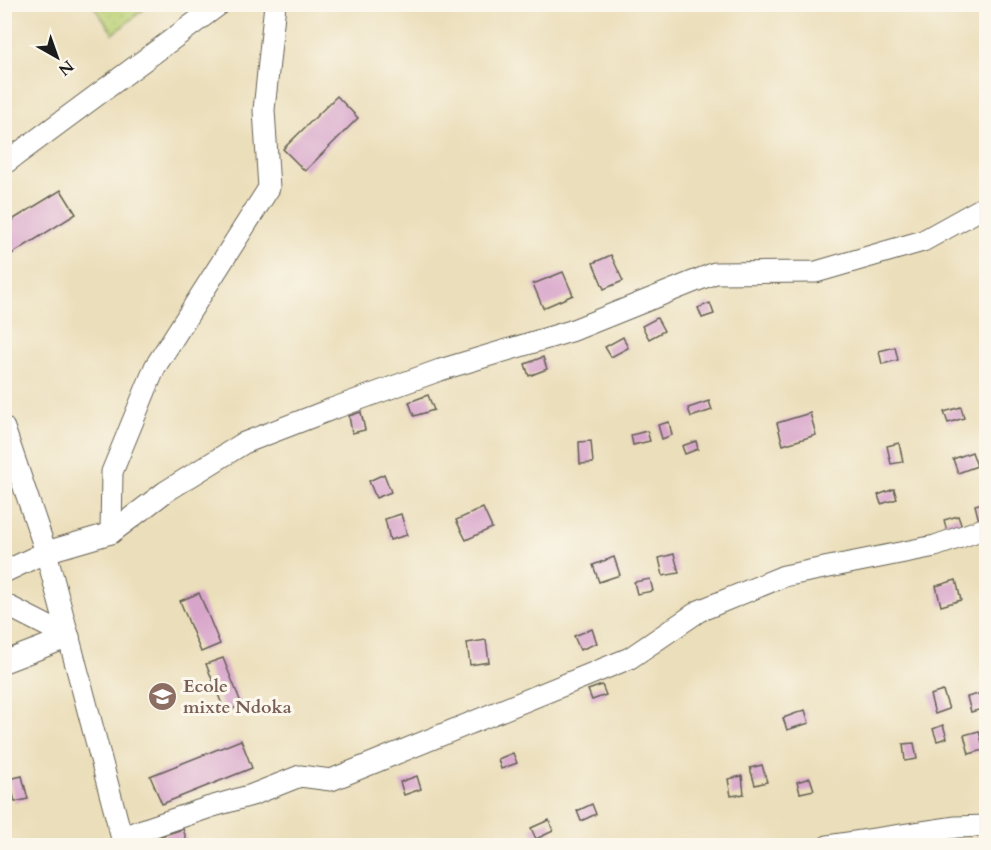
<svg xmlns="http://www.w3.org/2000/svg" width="991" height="850" viewBox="0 0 991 850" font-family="Cardo,serif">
<defs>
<pattern id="grass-dots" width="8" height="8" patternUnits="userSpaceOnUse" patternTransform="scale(1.5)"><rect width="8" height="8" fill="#bbd074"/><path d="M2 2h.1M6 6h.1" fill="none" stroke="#a0b264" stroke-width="1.8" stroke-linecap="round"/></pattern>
</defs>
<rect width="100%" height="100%" fill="#fbf7ec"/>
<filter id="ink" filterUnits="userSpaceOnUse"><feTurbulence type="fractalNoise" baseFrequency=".0167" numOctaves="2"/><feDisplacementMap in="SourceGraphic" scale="12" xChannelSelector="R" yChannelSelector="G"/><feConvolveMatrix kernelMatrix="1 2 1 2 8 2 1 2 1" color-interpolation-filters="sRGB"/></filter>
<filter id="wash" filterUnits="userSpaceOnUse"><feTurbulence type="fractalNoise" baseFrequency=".008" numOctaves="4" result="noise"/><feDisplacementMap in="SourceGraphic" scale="24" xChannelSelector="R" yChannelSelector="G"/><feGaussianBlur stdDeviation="1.35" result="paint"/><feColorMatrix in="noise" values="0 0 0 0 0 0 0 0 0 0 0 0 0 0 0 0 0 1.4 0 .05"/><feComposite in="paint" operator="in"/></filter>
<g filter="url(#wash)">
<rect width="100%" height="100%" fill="#ebdeba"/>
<!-- grass -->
<polygon fill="url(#grass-dots)" stroke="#6c7648" stroke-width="1.5" points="93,5 149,5 113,34"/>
<g id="blocks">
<!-- building -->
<g fill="#d8a5ca">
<polygon points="337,96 358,118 305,171 283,149"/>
<polygon points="61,190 76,214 4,259 4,225"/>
<polygon points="611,255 623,281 604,289 593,263"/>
<polygon points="563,272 573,295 543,308 533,284"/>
<polygon points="710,303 714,314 702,318 698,308"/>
<polygon points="657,318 664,331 649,339 642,326"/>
<polygon points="623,337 628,348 611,357 605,347"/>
<polygon points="895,347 898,360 882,364 879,351"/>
<polygon points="543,357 547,369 529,376 525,364"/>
<polygon points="428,395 434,410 414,416 409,402"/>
<polygon points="709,401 712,410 691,417 688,408"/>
<polygon points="961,407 964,418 948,423 944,412"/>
<polygon points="361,412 365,430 352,433 349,416"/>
<polygon points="810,413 816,435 783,445 777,423"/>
<polygon points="669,422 672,435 662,439 658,425"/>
<polygon points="647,431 650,441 633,445 631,435"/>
<polygon points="591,441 593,463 580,464 579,442"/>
<polygon points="696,441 698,449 685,454 682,446"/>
<polygon points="899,443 903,462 891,464 887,446"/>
<polygon points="972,452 977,466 958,473 953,459"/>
<polygon points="384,474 391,492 376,498 369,481"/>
<polygon points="894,489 897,499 881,504 878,495"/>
<polygon points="986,502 986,519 979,521 975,505"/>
<polygon points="483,508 492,528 466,540 456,520"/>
<polygon points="401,514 407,535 390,540 385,519"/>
<polygon points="958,516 962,527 947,532 944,520"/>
<polygon points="674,554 679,573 663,576 659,558"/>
<polygon points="614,557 620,575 599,582 593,565"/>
<polygon points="650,579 653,591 637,594 634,582"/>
<polygon points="956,580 961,600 941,606 936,586"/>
<polygon points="199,593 220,644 201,652 180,601"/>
<polygon points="592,629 597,643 580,650 574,636"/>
<polygon points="486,640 489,662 470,665 467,643"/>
<polygon points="223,658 242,705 225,712 206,664"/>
<polygon points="602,685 606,695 592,700 588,690"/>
<polygon points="943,691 949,709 935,714 930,695"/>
<polygon points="986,692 986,708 971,712 967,697"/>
<polygon points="805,710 809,723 787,730 783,718"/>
<polygon points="943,725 947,738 937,741 933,729"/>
<polygon points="979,731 984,750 969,754 964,735"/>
<polygon points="241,740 252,768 162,804 150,776"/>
<polygon points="914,743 917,759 905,761 903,744"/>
<polygon points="513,753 517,763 501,769 498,759"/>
<polygon points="762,765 767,782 755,785 750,768"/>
<polygon points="22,776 28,799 15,802 9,779"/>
<polygon points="417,776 421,789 404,795 400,782"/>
<polygon points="742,776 744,794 731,796 728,779"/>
<polygon points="810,778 814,790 800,793 797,782"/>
<polygon points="592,804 596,814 581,821 577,811"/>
<polygon points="549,820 553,831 536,839 531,828"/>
<polygon points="183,829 188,844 164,846 161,836"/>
</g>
</g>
</g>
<g filter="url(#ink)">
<use href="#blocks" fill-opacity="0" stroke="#646053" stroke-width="1.5"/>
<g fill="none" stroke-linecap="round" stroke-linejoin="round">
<defs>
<g id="minor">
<polyline points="4,164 220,4"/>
<polyline points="4,428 46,552 124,846"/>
<polyline points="111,533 112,472 155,367 269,188 264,110 275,4"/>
<polyline points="4,572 46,552 111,533 165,492 244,443 332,409 440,370 571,331 715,273 816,272 923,241 986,206"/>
<polyline points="4,604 69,637"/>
<polyline points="4,662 69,637"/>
<polyline points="122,837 210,807 252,795 300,776 331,780 630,658 699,611 784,576 935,546 986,528"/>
<polyline points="828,846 956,827 986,826"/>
</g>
</defs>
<!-- minor casing -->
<use href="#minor" stroke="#646053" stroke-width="23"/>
<!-- minor -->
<use href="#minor" stroke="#fff" stroke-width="21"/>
</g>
</g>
<!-- icons -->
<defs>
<symbol id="school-disc" viewBox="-11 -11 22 22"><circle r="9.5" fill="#8d6e63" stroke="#fbf7ec"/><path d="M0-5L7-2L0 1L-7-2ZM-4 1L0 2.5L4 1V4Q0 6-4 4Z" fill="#fff"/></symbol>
</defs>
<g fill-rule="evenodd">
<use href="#school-disc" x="146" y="680" width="33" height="33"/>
</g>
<g text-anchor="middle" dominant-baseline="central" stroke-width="6" stroke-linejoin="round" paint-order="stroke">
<!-- education labels -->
<g font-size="18" font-weight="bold" fill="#785e54" stroke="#fbf7ec" text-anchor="start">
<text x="183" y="686">Ecole<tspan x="183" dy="21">mixte Ndoka</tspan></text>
</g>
</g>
<!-- margin -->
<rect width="991" height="850" fill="none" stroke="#fbf7ec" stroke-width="24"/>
<!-- north arrow -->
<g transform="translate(57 57) rotate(140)" stroke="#fbf7ec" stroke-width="4.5" paint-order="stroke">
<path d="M0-4.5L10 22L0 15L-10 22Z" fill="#1c1c1c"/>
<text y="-9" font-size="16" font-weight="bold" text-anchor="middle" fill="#1c1c1c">N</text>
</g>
</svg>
